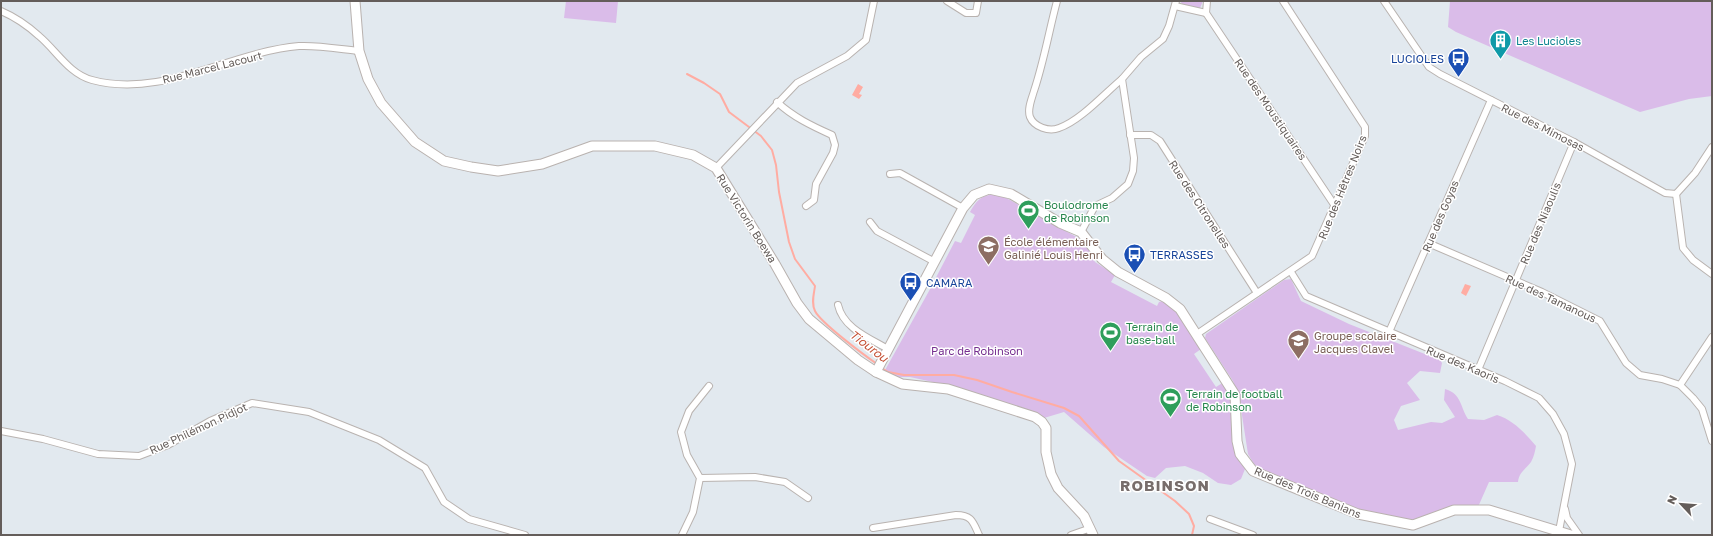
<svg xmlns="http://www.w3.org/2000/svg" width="1713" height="536" viewBox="0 0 1713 536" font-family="'Golos Text',sans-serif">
<rect width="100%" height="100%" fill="#e2e9ef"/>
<!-- green -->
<g fill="#dabce9">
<polygon points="566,1 618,1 616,23 564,18"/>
<polygon points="1180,1 1203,1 1200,8 1183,5"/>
<polygon points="1450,1 1712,1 1712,96 1689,99 1640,112 1456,32 1448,27"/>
<path d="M 999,194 L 1080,239 L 1087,247 L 1095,262 L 1115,275 L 1111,282 L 1157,306 L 1159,302 L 1164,301 L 1174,308 L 1201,349 L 1194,354 L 1216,387 L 1224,382 L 1232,399 L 1241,459 L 1245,469 L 1241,479 L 1231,485 L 1218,483 L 1203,473 L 1185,466 L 1166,468 L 1155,478 L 1147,476 L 1104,447 L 1064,412 L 1044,418 L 960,388 L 910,377 L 896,377 L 884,372 L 929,291 L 955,241 L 961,243 L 975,215 L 970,212 C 978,198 982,195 999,194 Z"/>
<path d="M 1291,279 L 1301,301 L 1349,324 L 1440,360 L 1442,363 L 1440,373 L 1420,371 L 1407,383 L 1420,400 L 1401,406 L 1394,420 L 1398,430 L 1431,422 L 1442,423 L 1455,417 L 1444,400 L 1445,389 C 1462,394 1460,407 1468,419 L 1484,420 L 1497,415 C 1513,420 1525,433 1536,446 C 1535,451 1534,457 1531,462 C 1525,470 1519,472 1518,482 L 1489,482 L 1478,507 L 1411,522 L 1363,511 L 1265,472 L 1254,464 L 1248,454 L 1239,396 L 1233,381 L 1205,338 L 1206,334 L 1284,280 Z"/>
</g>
<!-- water -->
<g fill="#ffaca2">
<polygon points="858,84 863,87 859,94 862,95 859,99 852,95"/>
<polygon points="1465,284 1471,286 1466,296 1461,293"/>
</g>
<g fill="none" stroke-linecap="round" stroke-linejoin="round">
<!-- stream -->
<g stroke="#ffaca2" stroke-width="2">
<path d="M 687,74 L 704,83 L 720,94 L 729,112 L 761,136 L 772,150 L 776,165 L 779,192 L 789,242 L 795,259 L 815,286 C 814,294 811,303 815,311 C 821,323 864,355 877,364"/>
<polyline points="882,368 888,372 904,375 954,375 977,380 1012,392 1064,408 1079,416 1119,461 1175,501 1189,514 1194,526 1192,535"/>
</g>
<defs>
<g id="street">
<polyline points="947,1 966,13 976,13 978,1"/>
<path d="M 1057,1 C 1049,31 1044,61 1034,91 C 1032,98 1027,109 1030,117 C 1034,127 1049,132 1059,128 C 1080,121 1104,94 1122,79"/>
<polyline points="1207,1 1206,13 1335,206"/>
<polyline points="1384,1 1429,67 1440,74 1574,142 1665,193 1676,194 1695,173 1712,147"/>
<polyline points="1175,6 1206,13"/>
<path d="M 1,11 C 15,17 28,26 39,36 C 56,50 69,74 92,80 C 163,99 229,52 299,46 C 317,45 340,49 359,51"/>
<path d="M 777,102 C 793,117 812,126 832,135 L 835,145 L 833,153 L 816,184 L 814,200 L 806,206"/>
<polyline points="1130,135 1151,135 1160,141 1257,293"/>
<polyline points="716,168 797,83 847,56 866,40 874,1"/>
<polyline points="890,174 900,173 963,208"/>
<polyline points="1676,194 1683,248 1693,260 1712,274"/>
<polyline points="870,222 877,231 935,262"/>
<polyline points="1081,232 1095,206 1112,198 1128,184 1133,171 1134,158 1122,79 1141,57 1163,39 1169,26 1176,1"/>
<polyline points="1428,243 1542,292 1600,321 1626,363 1640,375 1662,379 1680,385 1693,398 1702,409 1712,441"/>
<polyline points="1291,272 1306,296 1505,381 1539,398 1553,414 1564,434 1572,464 1559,531"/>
<path d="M 838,305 C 843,328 869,338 888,349"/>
<polyline points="1389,332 1491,100"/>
<polyline points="1197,334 1312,256 1365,136 1365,127 1283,1"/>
<polyline points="1478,370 1574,142"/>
<polyline points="1680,385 1712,337"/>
<polyline points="1,431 43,439 98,454 139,456 168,445 210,421 252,403 309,412 379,440 425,468 444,502 469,519 525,535"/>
<polyline points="700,478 755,477 785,482 808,498"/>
<polyline points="1565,509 1567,518 1579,535"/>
<polyline points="1210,519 1253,535"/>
<path d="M 873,528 L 956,515 C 972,515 973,522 979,535"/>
<polyline points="682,535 693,512 700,478 687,455 681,432 689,411 709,386"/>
<polyline points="1071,535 1091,528"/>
</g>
<g id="secondary">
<polyline points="355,1 359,51 368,79 381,103 415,142 444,161 471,167 498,171 542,164 592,146 655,146 693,155 716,168 775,264 797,303 809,319 858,360 876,372 902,384 948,389 1035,417 1042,422 1046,428 1046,452 1051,474 1058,488 1084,516 1093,535"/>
<polyline points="876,372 963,208 974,195 989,189 1011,194 1060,223 1081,232 1102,259 1118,272 1166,298 1180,309 1235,395 1237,441 1240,454 1253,471 1358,514 1413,525 1454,510 1489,510 1571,535"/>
</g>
</defs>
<!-- street casing -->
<use href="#street" stroke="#b9b3b0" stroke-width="8"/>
<!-- secondary casing -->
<use href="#secondary" stroke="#b9b2af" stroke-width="11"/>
<!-- street -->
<use href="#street" stroke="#fff" stroke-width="6"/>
<!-- secondary -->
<use href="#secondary" stroke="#fff" stroke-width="9"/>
</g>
<!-- icons -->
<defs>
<symbol id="building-pin" viewBox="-11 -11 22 30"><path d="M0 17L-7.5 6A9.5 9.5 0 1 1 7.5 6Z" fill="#0f9aa8" stroke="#fff"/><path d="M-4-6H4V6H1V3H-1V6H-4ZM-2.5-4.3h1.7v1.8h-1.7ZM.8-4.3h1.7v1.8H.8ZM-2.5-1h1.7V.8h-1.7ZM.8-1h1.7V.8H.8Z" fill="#fff"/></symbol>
<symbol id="bus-pin" viewBox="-11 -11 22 30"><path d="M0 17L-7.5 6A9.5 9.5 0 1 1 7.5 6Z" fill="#1a4fb4" stroke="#fff"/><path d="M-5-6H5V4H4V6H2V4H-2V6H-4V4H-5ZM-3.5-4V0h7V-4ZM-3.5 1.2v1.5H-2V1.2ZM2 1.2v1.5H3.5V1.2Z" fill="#fff"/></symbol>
<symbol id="stadium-pin" viewBox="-11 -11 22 30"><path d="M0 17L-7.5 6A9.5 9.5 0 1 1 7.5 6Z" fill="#2e9e5b" stroke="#fff"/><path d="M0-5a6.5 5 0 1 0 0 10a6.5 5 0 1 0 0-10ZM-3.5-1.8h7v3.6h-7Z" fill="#fff"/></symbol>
<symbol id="school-pin" viewBox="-11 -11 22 30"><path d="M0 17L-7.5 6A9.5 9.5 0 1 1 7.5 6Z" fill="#8d6e63" stroke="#fff"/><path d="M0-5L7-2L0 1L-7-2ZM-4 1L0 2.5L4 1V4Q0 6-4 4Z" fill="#fff"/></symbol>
</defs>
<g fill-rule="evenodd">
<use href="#building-pin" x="1488" y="28" width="25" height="34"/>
<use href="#bus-pin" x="1446" y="46" width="25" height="34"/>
<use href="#stadium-pin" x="1016" y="198" width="25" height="34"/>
<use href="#school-pin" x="976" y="234" width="25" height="34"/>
<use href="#bus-pin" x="1122" y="242" width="25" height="34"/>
<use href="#bus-pin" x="898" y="270" width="25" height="34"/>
<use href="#stadium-pin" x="1098" y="320" width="25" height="34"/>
<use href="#school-pin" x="1286" y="328" width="25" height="34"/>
<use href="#stadium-pin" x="1158" y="386" width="25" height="34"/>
</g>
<g text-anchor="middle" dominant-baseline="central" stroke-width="3" stroke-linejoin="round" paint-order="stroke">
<!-- culture labels -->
<g font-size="11" fill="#0d838f" stroke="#fff" text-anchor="start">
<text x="1516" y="40">Les Lucioles</text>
</g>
<!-- transit labels -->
<g font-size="11" fill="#164399" stroke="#fff" text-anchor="start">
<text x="1444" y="58" text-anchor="end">LUCIOLES</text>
<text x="1150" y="254">TERRASSES</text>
<text x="926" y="282">CAMARA</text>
</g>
<!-- street labels -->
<g font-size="11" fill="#645d5a" stroke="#fff">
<text transform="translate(212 67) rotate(-14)">Rue Marcel Lacourt</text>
<text transform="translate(1271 109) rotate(56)">Rue des Moustiquaires</text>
<text transform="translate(1543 127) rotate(27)">Rue des Mimosas</text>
<text transform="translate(1342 187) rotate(-68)">Rue des Hêtres Noirs</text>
<text transform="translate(1200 204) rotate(57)">Rue des Citronelles</text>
<text transform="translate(1440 216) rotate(-67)">Rue des Goyas</text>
<text transform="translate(747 218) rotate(58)">Rue Victorin Boewa</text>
<text transform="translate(1540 223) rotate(-67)">Rue des Niaoulis</text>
<text transform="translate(1551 298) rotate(25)">Rue des Tamanous</text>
<text transform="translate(1463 364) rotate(23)">Rue des Kaoris</text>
<text transform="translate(198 428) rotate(-25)">Rue Philémon Pidjot</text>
<text transform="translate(1308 492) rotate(23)">Rue des Trois Banians</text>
</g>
<!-- leisure labels -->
<g font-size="11" fill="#27864d" stroke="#fff" text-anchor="start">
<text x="1044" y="204">Boulodrome<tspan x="1044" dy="13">de Robinson</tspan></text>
<text x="1126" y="326">Terrain de<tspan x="1126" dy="13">base-ball</tspan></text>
<text x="1186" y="393">Terrain de football<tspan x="1186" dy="13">de Robinson</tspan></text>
</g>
<!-- education labels -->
<g font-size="11" fill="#785e54" stroke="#fff" text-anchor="start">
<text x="1004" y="241">École élémentaire<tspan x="1004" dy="13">Galinié Louis Henri</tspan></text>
<text x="1314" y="335">Groupe scolaire<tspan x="1314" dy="13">Jacques Clavel</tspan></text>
</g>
<!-- park labels -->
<g font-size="11" fill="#752e8f" stroke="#fff">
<text x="977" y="350">Parc de Robinson</text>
</g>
<!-- water labels -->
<g font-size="12" font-style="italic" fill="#c55237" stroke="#fff">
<text transform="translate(869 346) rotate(37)">Tiourou</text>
</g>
<!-- district labels -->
<g font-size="15" font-weight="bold" letter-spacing="1" fill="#776d6b" stroke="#fff">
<text x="1165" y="485">ROBINSON</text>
</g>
</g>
<!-- border -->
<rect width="1713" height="536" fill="none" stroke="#645d5a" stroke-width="4"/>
<!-- north arrow -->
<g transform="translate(1681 504) rotate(296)" stroke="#ffffff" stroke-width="3" paint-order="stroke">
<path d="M0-3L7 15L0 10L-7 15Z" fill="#645d5a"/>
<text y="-6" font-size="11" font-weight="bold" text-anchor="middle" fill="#645d5a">N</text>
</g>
</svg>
